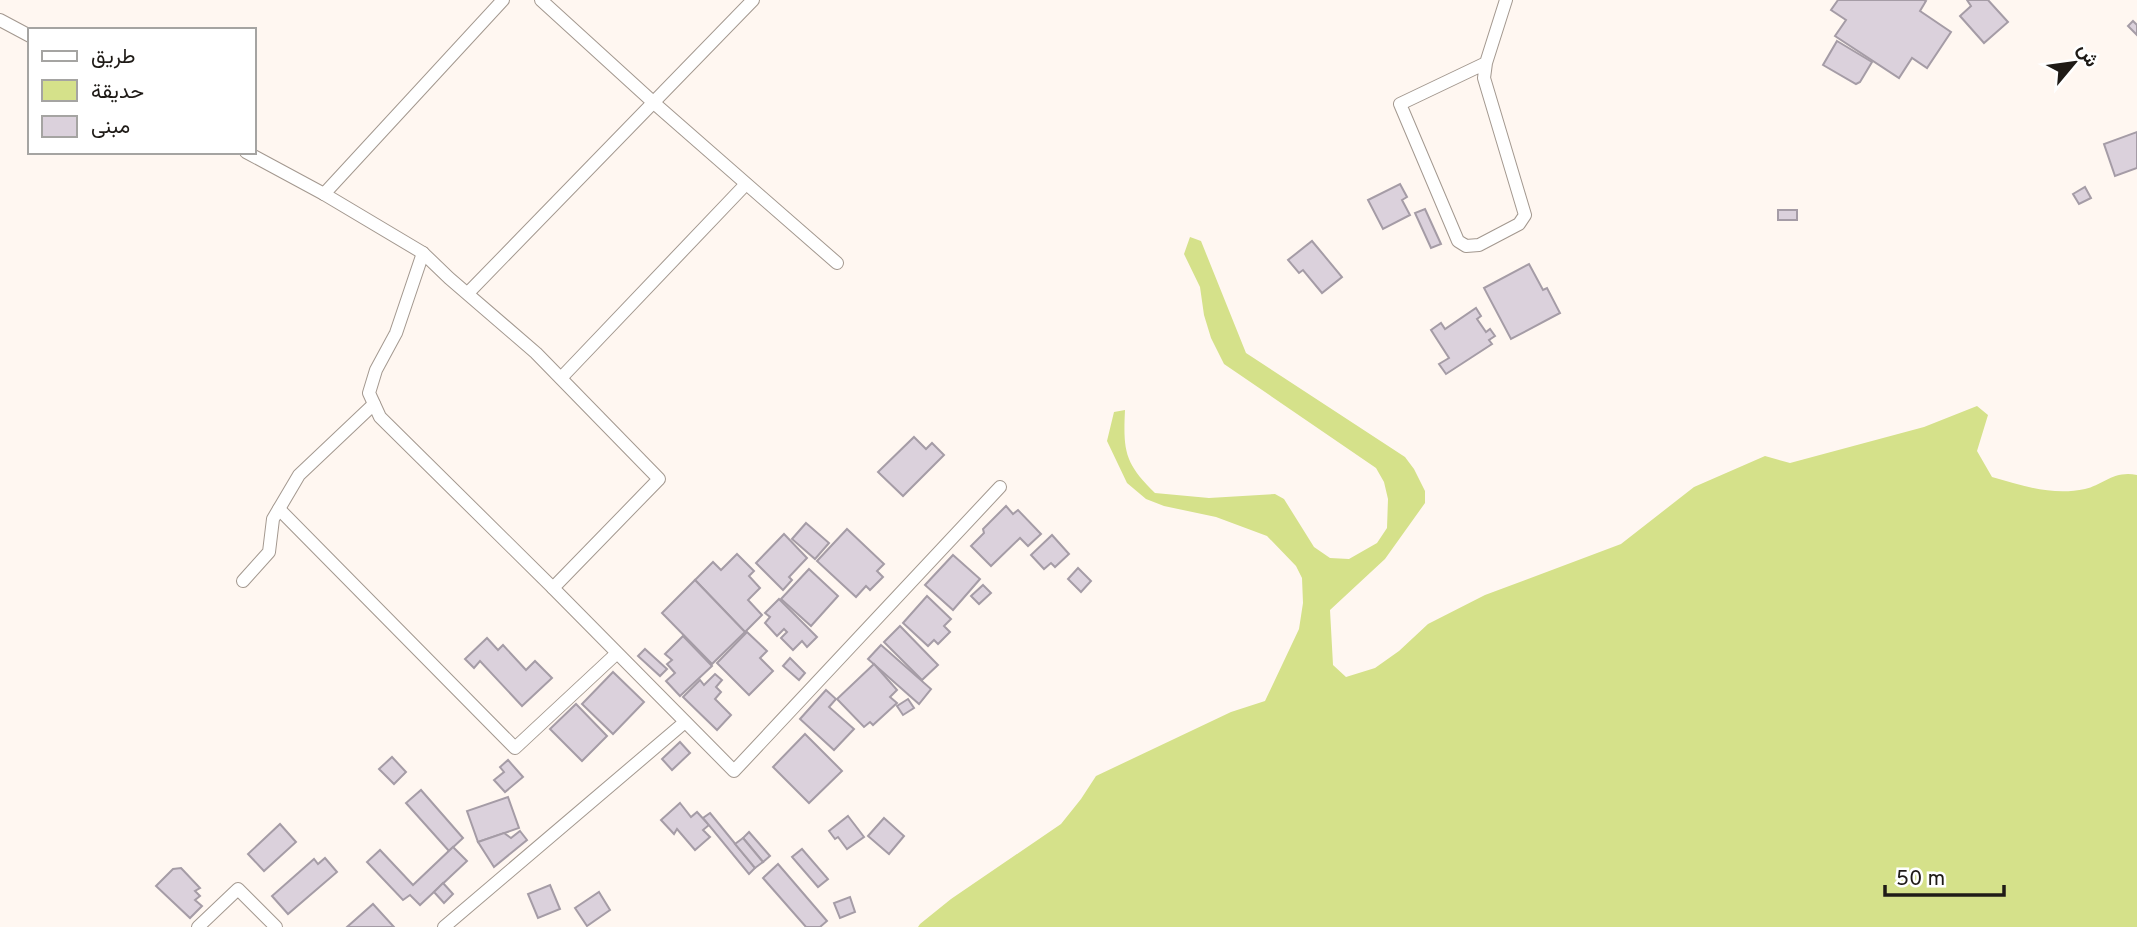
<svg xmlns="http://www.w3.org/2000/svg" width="2137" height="927" viewBox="0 0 2137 927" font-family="Overpass,Vazirmatn,sans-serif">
<rect width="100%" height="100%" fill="#fff7f1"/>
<!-- green -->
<path fill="#d5e18a" d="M 1190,237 L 1201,241 L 1246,353 L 1405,457 L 1414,469 L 1425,491 L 1425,503 L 1385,559 L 1330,610 L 1333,665 L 1346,677 L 1375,668 L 1399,651 L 1428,624 L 1485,595 L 1621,544 L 1694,487 L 1765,456 L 1790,463 L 1924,427 L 1977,406 L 1988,415 L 1977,451 L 1992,477 C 2023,486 2053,496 2085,489 C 2103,485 2114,470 2137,475 L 2137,927 L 918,927 L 920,924 L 951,899 L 1061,824 L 1081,799 L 1096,776 L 1231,712 L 1265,701 L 1299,629 L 1303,603 L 1302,578 L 1296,566 L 1267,536 L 1216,517 L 1164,506 L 1146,499 L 1127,483 L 1107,441 L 1114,412 L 1125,410 C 1123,452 1125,463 1155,493 L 1209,498 L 1275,494 L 1284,499 L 1314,547 L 1330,558 L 1349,559 L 1377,543 L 1387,528 L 1388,499 L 1384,482 L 1376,468 L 1224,364 L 1211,338 L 1204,315 L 1200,287 L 1184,254 Z"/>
<!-- building -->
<g fill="#dbd1dc" stroke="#a59ca6" stroke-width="2">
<polygon points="1838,0 1924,0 1926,1 1920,11 1951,32 1927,68 1912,58 1899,78 1835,36 1846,20 1831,10"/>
<polygon points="1988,0 2008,22 1984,43 1960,16 1971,6 1967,0"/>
<polygon points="2133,21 2137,25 2137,35 2128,26"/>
<polygon points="1837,41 1872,62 1860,82 1856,84 1823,65"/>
<polygon points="2137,132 2137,168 2115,176 2104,144"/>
<polygon points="1400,184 1407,197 1402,200 1410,215 1383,229 1368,200"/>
<polygon points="2085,187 2091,198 2079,204 2073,194"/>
<polygon points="1425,209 1441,244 1431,248 1415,213"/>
<rect x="1778" y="210" width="19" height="10"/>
<polygon points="1312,241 1342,277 1322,293 1303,270 1299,273 1288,260"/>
<polygon points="1529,264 1543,290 1547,288 1560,313 1511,339 1484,288"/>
<polygon points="1476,308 1481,316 1477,319 1486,332 1490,329 1495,336 1489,340 1492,344 1446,374 1439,364 1449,358 1431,330 1441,323 1445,329"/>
<polygon points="914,437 926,449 932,443 944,455 903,496 878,472"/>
<polygon points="1006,506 1013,514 1018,510 1041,534 1028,546 1020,538 991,566 971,546 984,533 983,529"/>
<polygon points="806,523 829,543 815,559 792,539"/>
<polygon points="847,529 884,564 877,571 883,577 870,590 866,586 856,597 817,561"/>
<polygon points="784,534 807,558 789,577 792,580 783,590 756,563"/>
<polygon points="1052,535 1069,554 1055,567 1051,563 1044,569 1031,555"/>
<polygon points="737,554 754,571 749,576 760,588 748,600 762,615 745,632 695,580 713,562 721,570"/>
<polygon points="953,555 980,579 953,610 925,585"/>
<polygon points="1078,568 1091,581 1081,592 1068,579"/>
<polygon points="809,569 838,596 811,626 781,599"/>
<polygon points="695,580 745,632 712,664 662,613"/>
<polygon points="983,585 991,593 979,604 971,596"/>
<polygon points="927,596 951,619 944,626 950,632 938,644 934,640 928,646 903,623"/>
<polygon points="779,599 817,637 807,647 802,641 793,650 781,638 787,632 784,629 777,636 765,623 770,617 765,613"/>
<polygon points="900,626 938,665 922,680 884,642"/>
<polygon points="747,632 767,651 760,658 773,671 749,695 717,663"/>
<polygon points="683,636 712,666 680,696 666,681 675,673 667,664 672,660 665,654"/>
<polygon points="487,638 498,650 503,645 526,670 535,661 552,678 522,706 480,661 474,668 465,659"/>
<polygon points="881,645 931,689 919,704 868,659"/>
<polygon points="645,649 667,669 660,676 638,656"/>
<polygon points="790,658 805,673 799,680 783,666"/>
<polygon points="874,664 897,690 890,697 897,703 873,725 870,722 864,727 837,699"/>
<polygon points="613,672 644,702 613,734 582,704"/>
<polygon points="715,674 722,680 716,687 721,692 715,699 731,715 717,730 683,697 700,680 704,685"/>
<polygon points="826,690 836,699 829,707 854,729 834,750 800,719"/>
<polygon points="908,699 914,708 903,715 897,706"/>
<polygon points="576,704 607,736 582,761 550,729"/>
<polygon points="805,734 842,771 809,803 773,767"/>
<polygon points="680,742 690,753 672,770 662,759"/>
<polygon points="392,757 406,772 394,784 379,769"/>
<polygon points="508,760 523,777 505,792 494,780 504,772 500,767"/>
<polygon points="421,790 463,838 449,851 406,803"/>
<polygon points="508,797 519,828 478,842 467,811"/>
<polygon points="680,803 691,817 697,812 709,825 703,830 710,837 695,850 677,829 674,834 661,820"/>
<polygon points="710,813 755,868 749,874 703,818"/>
<polygon points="848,816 864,837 847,849 838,837 835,839 829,831"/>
<polygon points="884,818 904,836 889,854 868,836"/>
<polygon points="280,824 296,842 264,871 248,854"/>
<polygon points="520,831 527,840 494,867 478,842 504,833 511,838"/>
<polygon points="749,832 770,856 763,862 743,838"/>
<polygon points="743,838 763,862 755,868 735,844"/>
<polygon points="453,847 467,861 420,905 410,895 403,900 367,862 380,850 413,885"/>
<polygon points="802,849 828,879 818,887 792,857"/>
<polygon points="325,858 337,872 288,914 272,896 314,859 318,864"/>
<polygon points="778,864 827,921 820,927 806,927 763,878"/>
<polygon points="181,868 200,888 195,891 200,896 195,900 202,906 190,918 156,886 173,869"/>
<polygon points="443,883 453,894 444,903 434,892"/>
<polygon points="550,885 560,909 538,918 528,894"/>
<polygon points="599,892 610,910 587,926 575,908"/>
<polygon points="850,897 855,912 840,918 834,903"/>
<polygon points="373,904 394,927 347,927"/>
</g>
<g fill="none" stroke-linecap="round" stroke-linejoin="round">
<defs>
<g id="street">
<polyline points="541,0 654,103 837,263"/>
<polyline points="0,20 30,36"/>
<polyline points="1486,63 1400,104 1458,241 1466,246 1479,245 1519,224 1525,215 1484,78 1486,63 1506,0"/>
<polyline points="246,152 324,194 423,253 449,278 536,353 659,479 553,588 734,771 1000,487"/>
<polyline points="324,194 503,0"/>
<polyline points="423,253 396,333 376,370 369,393 380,417 553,588"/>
<polyline points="468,293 753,0"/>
<polyline points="561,378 746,184"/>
<polyline points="279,509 515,748 616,654"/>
<polyline points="243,581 269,552 273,519 299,475 374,404"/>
<polyline points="198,927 238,889 276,927"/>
<polyline points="444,927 685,722"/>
</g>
</defs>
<!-- street casing -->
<use href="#street" stroke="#a3988f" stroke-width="14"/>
<!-- street -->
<use href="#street" stroke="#fff" stroke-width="12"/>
</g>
<!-- legend -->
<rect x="28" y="28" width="228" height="126" fill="#ffffff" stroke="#a5a4a2" stroke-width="2"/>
<rect x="42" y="51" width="35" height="10" fill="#ffffff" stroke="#a5a4a2" stroke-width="2"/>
<text x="91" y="63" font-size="21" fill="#1f1b17">طريق</text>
<rect x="42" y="80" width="35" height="21" fill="#d5e18a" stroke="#a5a4a2" stroke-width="2"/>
<text x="91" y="98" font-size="21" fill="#1f1b17">حديقة</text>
<rect x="42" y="116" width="35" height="21" fill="#dbd1dc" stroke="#a5a4a2" stroke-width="2"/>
<text x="91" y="133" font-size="21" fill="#1f1b17">مبنى</text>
<!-- north arrow -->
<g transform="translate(2074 63) rotate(61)" stroke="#ffffff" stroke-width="5" paint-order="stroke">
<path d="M0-5L12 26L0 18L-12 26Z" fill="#1f1b17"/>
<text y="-10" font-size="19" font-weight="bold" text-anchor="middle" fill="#1f1b17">ش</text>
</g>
<!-- scale -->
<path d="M1885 885v10h119v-10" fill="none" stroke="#1f1b17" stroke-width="3.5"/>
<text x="1896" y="885" font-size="21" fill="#1f1b17" stroke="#ffffff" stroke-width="5" paint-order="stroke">50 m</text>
</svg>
